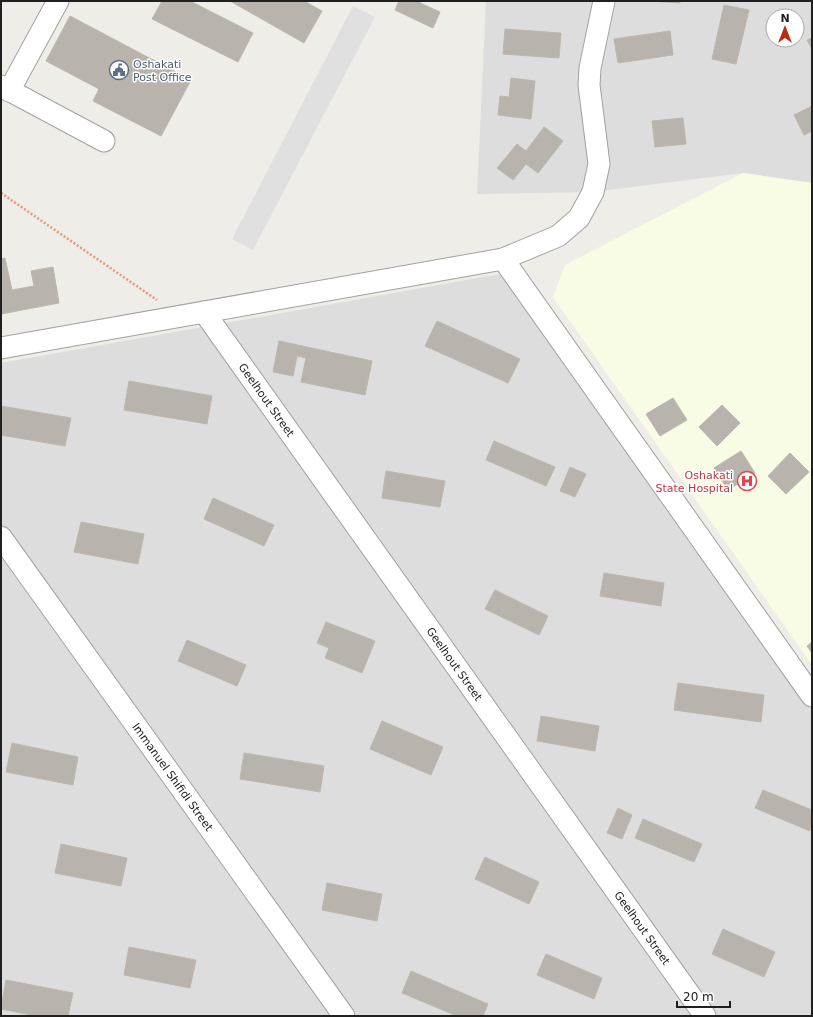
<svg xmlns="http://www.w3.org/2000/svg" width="813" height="1017" viewBox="0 0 813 1017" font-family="'DejaVu Sans',sans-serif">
<rect width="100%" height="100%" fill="#efede7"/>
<!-- residential -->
<g fill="#dedddd" fill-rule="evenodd">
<path d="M 486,1 L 812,1 L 812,183 L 743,173 L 593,192 L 477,194 ZM 773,16 L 797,16 L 797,40 L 773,40 Z"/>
<polygon points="512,272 812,696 812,1016 1,1016 1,363"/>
</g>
<!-- education -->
<polygon fill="#f9fce4" points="743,173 812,183 812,665 553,297 565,265"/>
<!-- parking -->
<polygon fill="#e0e0e0" points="353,6 375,17 253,250 232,239"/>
<!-- building -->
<g fill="#b8b3ad" stroke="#bfb6ab">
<polygon points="162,1 190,1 253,33 238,62 152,19"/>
<polygon points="230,1 304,1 322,11 304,43"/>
<polygon points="399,1 421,1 420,3 440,12 433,28 395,10"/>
<polygon points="649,1 680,1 680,3"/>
<polygon points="724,5 749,10 736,64 712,59"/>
<polygon points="70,16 191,80 161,136 93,101 99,89 46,61"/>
<polygon points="505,29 561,33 559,58 503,54"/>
<polygon points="670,31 673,55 618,63 614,39"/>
<polygon points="812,38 812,49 807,40"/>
<polygon points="511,78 535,81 531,119 498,115 500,96 509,97"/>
<polygon points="812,106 812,131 804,135 794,115"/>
<polygon points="683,118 686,144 655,147 652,121"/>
<polygon points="544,127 563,141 538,173 526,164 513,180 497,168 517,144 526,151"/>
<polygon points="5,258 12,290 34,286 31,271 53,267 59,303 1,314 1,259"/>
<polygon points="437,321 520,359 508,383 425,346"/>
<polygon points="279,341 372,361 365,395 301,382 306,358 297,356 293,376 273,372"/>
<polygon points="129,381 212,396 207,424 124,410"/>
<polygon points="673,398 687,420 660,436 646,414"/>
<polygon points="722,405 740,423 717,446 699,427"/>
<polygon points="1,406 71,418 65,446 1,435"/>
<polygon points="494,441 555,467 546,486 486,460"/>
<polygon points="741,451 755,473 728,490 714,468"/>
<polygon points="790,453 809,472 786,494 768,476"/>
<polygon points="570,467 586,474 575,497 560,491"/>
<polygon points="386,471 445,481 440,507 382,498"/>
<polygon points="213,498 274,525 264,546 204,519"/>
<polygon points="81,522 144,534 138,564 74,552"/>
<polygon points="604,573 664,583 661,606 600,596"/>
<polygon points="495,590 548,616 539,635 485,609"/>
<polygon points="326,622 375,641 362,673 325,658 329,648 317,643"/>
<polygon points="187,640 246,665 237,686 178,661"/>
<polygon points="812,642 812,653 807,646"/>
<polygon points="678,683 764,695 761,722 674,710"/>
<polygon points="541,716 599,726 595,751 537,741"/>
<polygon points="382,721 443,747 431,775 370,749"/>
<polygon points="12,743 78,757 73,785 6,772"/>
<polygon points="244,753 324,766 320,792 240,779"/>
<polygon points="763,790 812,810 812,826 810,831 755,808"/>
<polygon points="618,808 632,815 622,839 607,833"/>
<polygon points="643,819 702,844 694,862 635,838"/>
<polygon points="61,844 127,858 121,886 55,873"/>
<polygon points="485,857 539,882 529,904 475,879"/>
<polygon points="327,883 382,894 377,921 322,910"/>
<polygon points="723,929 775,952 764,977 712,954"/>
<polygon points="129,947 196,960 190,988 124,975"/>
<polygon points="546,954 602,978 594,999 537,975"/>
<polygon points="411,971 488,1004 483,1016 457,1016 402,993"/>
<polygon points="6,980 73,993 68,1016 37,1016 1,1009"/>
</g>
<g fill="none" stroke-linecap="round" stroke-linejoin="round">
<defs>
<g id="minor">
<polyline points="1,86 104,141"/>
<polyline points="9,91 58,1"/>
<polyline points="503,259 812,696"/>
<path id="s1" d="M 204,312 L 705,1016"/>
<polyline points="1,348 503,259 558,236 579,218 593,192 599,164 589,85 590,68 604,1"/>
<path id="s2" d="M 1,537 L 344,1016"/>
</g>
</defs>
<!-- minor casing -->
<use href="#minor" stroke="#a1a1a1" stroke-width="23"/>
<!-- path -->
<polyline stroke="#ea967d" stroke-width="2.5" stroke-dasharray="2 2" stroke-linecap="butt" points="1,193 157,300"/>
<!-- minor -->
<use href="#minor" stroke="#fff" stroke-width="21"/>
</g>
<!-- icons -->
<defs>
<symbol id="civic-ring" viewBox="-11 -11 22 22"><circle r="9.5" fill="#fff" stroke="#5c6f8a" stroke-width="1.5"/><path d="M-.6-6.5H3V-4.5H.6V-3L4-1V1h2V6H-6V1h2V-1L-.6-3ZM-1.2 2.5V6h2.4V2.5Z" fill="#5c6f8a"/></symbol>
<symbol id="hospital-ring" viewBox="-11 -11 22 22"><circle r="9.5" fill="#fff" stroke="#e0444e" stroke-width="1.5"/><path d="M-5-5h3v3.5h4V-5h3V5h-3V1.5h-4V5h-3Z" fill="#e0444e"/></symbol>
</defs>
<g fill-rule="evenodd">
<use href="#civic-ring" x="108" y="59" width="22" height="22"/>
<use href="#hospital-ring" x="736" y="470" width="22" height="22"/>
</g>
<g text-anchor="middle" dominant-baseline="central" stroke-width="3" stroke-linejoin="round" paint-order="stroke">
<!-- service labels -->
<g font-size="11" fill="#4e5e75" stroke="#fff" text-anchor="start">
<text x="133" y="64">Oshakati<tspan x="133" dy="13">Post Office</tspan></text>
</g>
<!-- street labels -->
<g font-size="11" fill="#202020" stroke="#fff">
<text stroke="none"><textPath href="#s1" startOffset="108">Geelhout Street</textPath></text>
<text stroke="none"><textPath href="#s1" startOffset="432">Geelhout Street</textPath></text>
<text stroke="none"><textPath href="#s2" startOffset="295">Immanuel Shifidi Street</textPath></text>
<text stroke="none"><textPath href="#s1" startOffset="756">Geelhout Street</textPath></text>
</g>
<!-- health labels -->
<g font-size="11" fill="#be3a42" stroke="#fff" text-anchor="end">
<text x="733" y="475">Oshakati<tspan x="733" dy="13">State Hospital</tspan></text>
</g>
</g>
<!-- border -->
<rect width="813" height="1017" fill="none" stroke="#202020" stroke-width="4"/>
<!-- north arrow -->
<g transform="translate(785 28)"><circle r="19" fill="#ffffff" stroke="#a6a6a6"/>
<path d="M0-3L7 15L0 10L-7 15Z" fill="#b82b17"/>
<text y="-6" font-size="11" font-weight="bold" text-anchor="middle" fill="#202020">N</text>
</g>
<!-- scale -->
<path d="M677 1001v6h53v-6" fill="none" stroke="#202020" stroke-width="2"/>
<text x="683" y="1001" font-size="12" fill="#202020" stroke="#ffffff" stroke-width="3" paint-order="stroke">20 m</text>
</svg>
